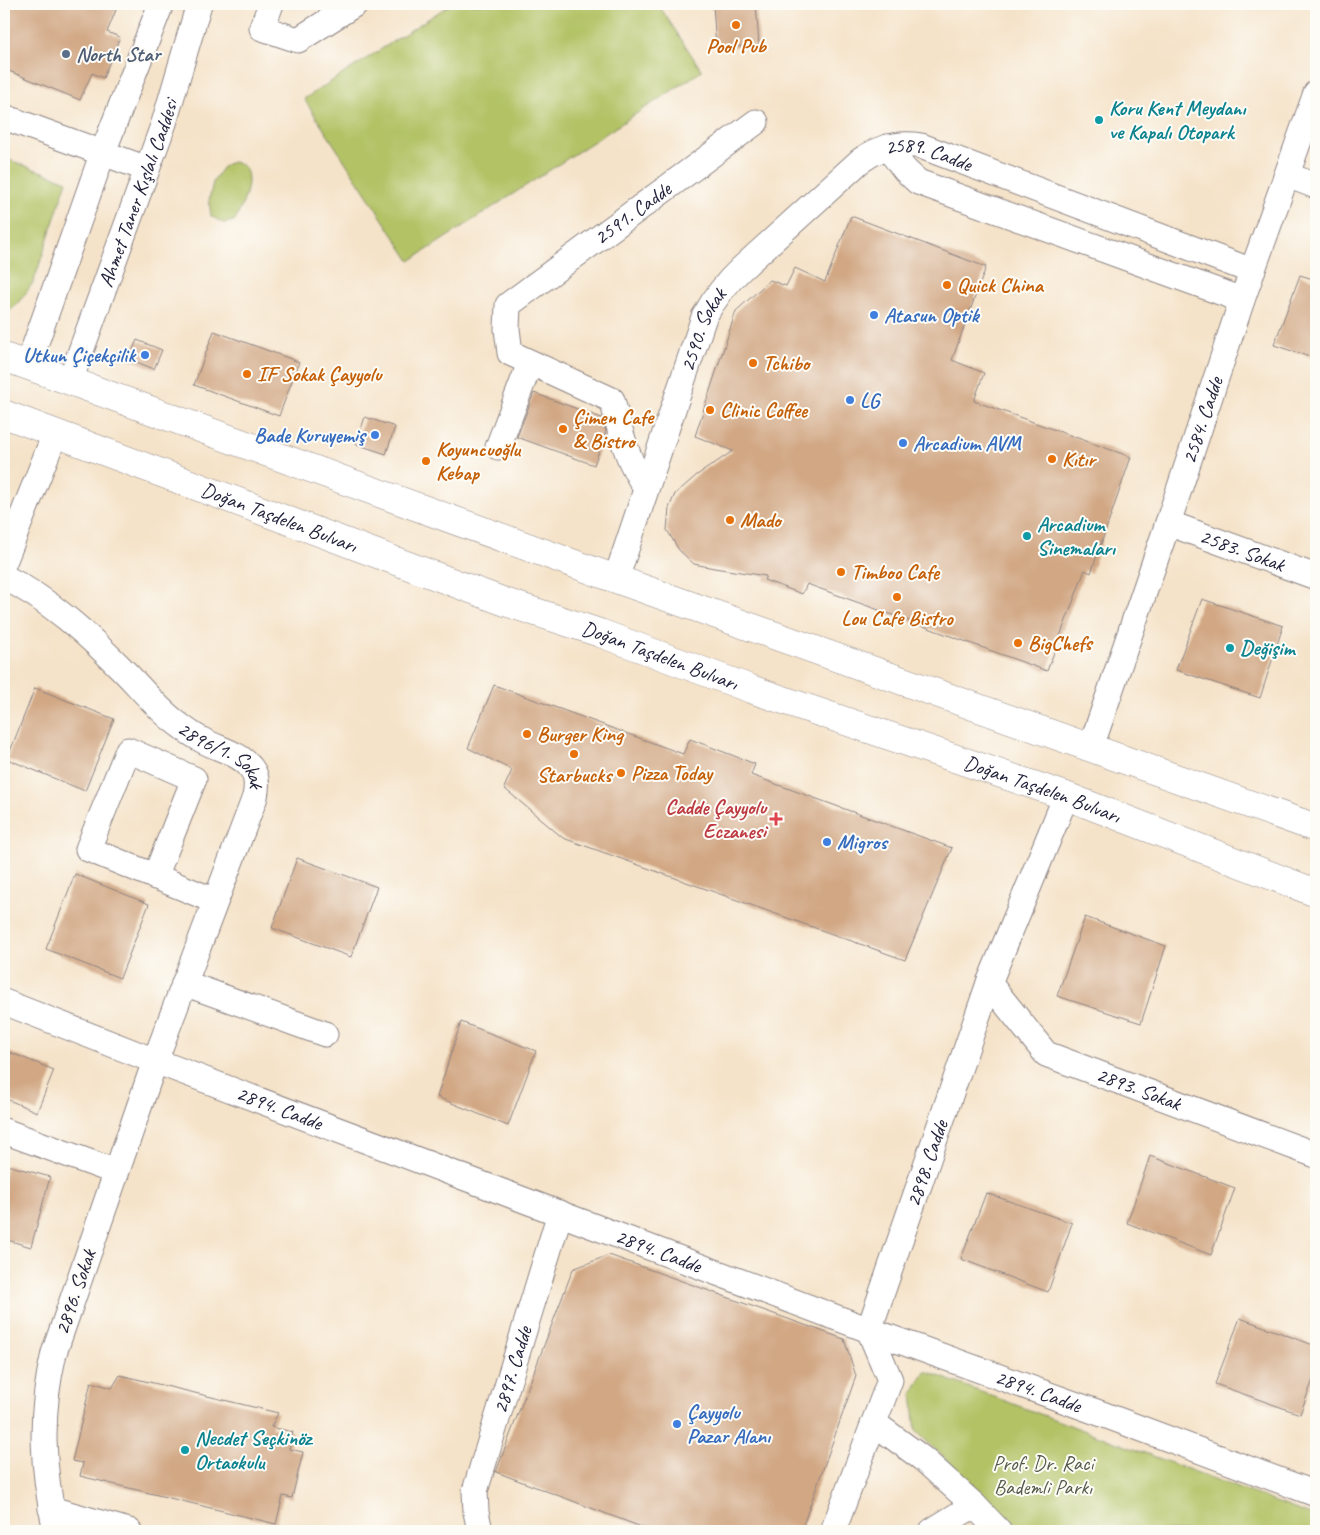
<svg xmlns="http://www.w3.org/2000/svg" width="1320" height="1535" viewBox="0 0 1320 1535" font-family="Caveat,sans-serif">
<rect width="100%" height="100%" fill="#fdfcf7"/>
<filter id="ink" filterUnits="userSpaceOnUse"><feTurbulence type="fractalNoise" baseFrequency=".02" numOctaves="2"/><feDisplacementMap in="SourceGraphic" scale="10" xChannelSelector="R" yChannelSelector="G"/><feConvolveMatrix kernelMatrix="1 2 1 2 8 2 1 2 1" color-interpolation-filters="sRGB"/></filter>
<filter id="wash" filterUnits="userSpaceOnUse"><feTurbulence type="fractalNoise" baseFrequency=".0096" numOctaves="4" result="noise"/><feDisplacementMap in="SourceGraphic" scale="20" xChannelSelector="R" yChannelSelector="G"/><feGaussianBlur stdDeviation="1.12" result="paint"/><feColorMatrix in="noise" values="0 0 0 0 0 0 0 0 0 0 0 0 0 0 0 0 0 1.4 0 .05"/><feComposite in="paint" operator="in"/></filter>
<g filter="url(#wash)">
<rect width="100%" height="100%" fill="#f5e3c9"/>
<!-- green -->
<g fill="#b2c265" stroke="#6a7250">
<polygon points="451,4 658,4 702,71 410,261 304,99"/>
<polygon points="4,158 67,181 34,281 19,303 7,313 4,314"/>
<path d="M 233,162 C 261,165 243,207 234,221 L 223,223 L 211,216 L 209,200 L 213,182 L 222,168 L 227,164 Z"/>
<polygon points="925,1371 1316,1517 1316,1531 1020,1531 916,1431 912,1394"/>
</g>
<g id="blocks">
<!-- building -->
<g fill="#d1a784">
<polygon points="4,4 101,4 116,10 107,32 120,37 103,78 92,73 80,100 4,69"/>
<polygon points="713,4 756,4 759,45 716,48"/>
<polygon points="851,216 986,267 952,360 984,373 974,401 1131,457 1091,573 1085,570 1047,671 807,584 802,594 764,580 766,576 714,568 694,564 679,550 667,530 669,508 675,494 697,475 733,451 695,436 736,311 770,280 786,286 795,268 825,282"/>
<polygon points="1300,275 1316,280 1316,359 1274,345"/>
<polygon points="214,331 299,362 279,416 194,385"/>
<polygon points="137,340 162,350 154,369 129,359"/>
<polygon points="534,393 602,418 606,432 594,465 517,437"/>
<polygon points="365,417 395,427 386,454 356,444"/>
<polygon points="1202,599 1283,626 1260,698 1176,670"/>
<polygon points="494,685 683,754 690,739 755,764 751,775 952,848 905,960 563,838 504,788 512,770 468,748"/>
<polygon points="35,688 114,719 85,791 7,759"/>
<polygon points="297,858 377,887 351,957 272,928"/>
<polygon points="75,874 149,904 120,978 46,949"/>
<polygon points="1085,917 1166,946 1141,1023 1057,996"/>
<polygon points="461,1022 536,1051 508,1126 437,1097"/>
<polygon points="4,1050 54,1070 37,1112 4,1098"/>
<polygon points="1150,1156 1235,1188 1211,1255 1127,1223"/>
<polygon points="7,1165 50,1177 31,1247 4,1239 4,1176"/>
<polygon points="986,1193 1072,1223 1048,1292 961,1259"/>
<polygon points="609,1255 844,1339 856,1376 801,1531 652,1531 496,1472 573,1269"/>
<polygon points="1240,1318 1316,1346 1316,1372 1300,1414 1215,1384"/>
<polygon points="120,1375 278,1413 271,1427 293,1432 289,1449 303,1452 292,1498 283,1496 276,1524 80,1476 83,1463 72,1461 91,1382 112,1388"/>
</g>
</g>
</g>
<g filter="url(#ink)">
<use href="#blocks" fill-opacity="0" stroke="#8c8282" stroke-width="1"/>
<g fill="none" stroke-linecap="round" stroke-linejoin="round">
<defs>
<g id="minor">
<polyline points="271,4 262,28 298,40 355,4"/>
<polyline points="4,117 147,169"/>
<polyline points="887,147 905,170 918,182 1242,300"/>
<polyline points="1287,175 1316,186"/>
<polyline points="28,365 103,152 161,4"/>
<path id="s1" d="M 70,381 L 164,123 L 199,4"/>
<polyline points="498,447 530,363"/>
<path id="s2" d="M 646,488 C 626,459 621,433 612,400 L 510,353 L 507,329 L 508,305 L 756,122"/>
<path id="s3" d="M 1168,523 L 1316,577"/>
<polyline points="4,562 55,434"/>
<path id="s4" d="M 4,577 C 50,600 87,634 123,670 C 140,687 155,706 174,721 C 183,728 192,735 202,740 C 218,749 240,753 251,768 C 258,777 257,787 255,797 L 155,1061 L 54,1353 C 39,1415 42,1469 56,1531"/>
<path id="s5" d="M 616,579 L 704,317 C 714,299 726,283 741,269 L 860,161 C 878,148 898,142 921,146 L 1252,271"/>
<path id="s6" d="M 1091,747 L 1168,523 L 1242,300 L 1316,93"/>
<polyline points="155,877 194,779 128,750 88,849 215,901"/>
<polyline points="184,983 325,1034"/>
<path id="s7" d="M 989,983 L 1046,1054 L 1316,1155"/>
<path id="s8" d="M 4,1002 L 155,1061 L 869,1330 L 1102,1414 L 1316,1494"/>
<polyline points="4,1131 116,1172"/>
<polyline points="874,1423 923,1459 974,1505"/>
<polyline points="51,1509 129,1531"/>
<path id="s9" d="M 479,1526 L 476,1512 L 475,1491 L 560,1213"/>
<path id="s10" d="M 833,1531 L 890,1380 L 869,1330 L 989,983 L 1066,796"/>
<polyline points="932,1531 974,1505 999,1531"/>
</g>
<g id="major">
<polyline points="4,357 616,579 1316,828"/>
<path id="s11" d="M 4,414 L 505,602 L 600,633 L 751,689 L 1066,796 L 1316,893"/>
</g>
</defs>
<!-- minor casing -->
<use href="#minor" stroke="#8c8282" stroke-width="27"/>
<!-- major casing -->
<use href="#major" stroke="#8c8282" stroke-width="29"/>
<!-- minor -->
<use href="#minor" stroke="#fff" stroke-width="25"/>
<!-- major -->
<use href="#major" stroke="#fff" stroke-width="28"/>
</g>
</g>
<!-- markers -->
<g fill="#e8710a" stroke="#fdfcf7" stroke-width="2">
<circle cx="736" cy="25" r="5"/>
<circle cx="947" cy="285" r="5"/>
<circle cx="753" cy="363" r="5"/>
<circle cx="247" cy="374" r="5"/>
<circle cx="710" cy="410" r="5"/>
<circle cx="563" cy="429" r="5"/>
<circle cx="1052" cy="459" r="5"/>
<circle cx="426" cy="461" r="5"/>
<circle cx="730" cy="520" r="5"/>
<circle cx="841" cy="572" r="5"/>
<circle cx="897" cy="597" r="5"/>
<circle cx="1018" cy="643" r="5"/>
<circle cx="527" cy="734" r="5"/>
<circle cx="574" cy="754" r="5"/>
<circle cx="621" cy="773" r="5"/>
</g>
<circle fill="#5c6f8a" stroke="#fdfcf7" stroke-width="2" cx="66" cy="54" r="5"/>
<g fill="#0f9aa8" stroke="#fdfcf7" stroke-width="2">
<circle cx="1099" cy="120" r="5"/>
<circle cx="1027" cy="536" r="5"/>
<circle cx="1230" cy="648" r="5"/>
<circle cx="185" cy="1450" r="5"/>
</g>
<g fill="#3f7fe0" stroke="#fdfcf7" stroke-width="2">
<circle cx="874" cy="315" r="5"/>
<circle cx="145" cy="355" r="5"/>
<circle cx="850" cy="400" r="5"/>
<circle cx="375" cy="435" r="5"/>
<circle cx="903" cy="443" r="5"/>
<circle cx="827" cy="842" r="5"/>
<circle cx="677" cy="1424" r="5"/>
</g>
<path fill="#e0444e" stroke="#fdfcf7" stroke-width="2" d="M773.5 811.5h5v5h5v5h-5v5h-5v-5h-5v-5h5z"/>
<g text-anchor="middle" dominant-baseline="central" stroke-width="4" stroke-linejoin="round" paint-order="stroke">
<!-- food labels -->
<g font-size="21" font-weight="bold" fill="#c56008" stroke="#fdfcf7" text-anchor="start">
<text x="736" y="46" text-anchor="middle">Pool Pub</text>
<text x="957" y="285">Quick China</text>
<text x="763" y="363">Tchibo</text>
<text x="257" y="374">IF Sokak Çayyolu</text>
<text x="720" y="410">Clinic Coffee</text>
<text x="573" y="417">Çimen Cafe<tspan x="573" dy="24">&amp; Bistro</tspan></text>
<text x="436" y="449">Koyuncuoğlu<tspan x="436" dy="24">Kebap</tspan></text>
<text x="1062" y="459">Kıtır</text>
<text x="740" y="520">Mado</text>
<text x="851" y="572">Timboo Cafe</text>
<text x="897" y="618" text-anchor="middle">Lou Cafe Bistro</text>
<text x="1028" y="643">BigChefs</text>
<text x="537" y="734">Burger King</text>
<text x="631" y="773">Pizza Today</text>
<text x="574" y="775" text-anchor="middle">Starbucks</text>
</g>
<!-- service labels -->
<g font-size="21" font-weight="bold" fill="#4e5e75" stroke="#fdfcf7" text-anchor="start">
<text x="76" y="54">North Star</text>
</g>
<!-- culture labels -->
<g font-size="21" font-weight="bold" fill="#0d838f" stroke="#fdfcf7" text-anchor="start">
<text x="1109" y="108">Koru Kent Meydanı<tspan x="1109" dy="24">ve Kapalı Otopark</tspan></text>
<text x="1037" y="524">Arcadium<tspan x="1037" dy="24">Sinemaları</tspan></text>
<text x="1240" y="648">Değişim</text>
<text x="195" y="1438">Necdet Seçkinöz<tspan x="195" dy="24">Ortaokulu</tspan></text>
</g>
<!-- street labels -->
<g font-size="21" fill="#22223b" stroke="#fdfcf7">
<text stroke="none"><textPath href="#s5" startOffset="571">2589. Cadde</textPath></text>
<text stroke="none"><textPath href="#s1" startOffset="200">Ahmet Taner Kışlalı Caddesi</textPath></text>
<text stroke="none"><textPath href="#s2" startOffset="410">2591. Cadde</textPath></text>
<text stroke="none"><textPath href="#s5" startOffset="264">2590. Sokak</textPath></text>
<text stroke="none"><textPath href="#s6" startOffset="345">2584. Cadde</textPath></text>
<text stroke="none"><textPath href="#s11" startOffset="294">Doğan Taşdelen Bulvarı</textPath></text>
<text stroke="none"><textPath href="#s3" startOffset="79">2583. Sokak</textPath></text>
<text stroke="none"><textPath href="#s11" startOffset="699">Doğan Taşdelen Bulvarı</textPath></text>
<text stroke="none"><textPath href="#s4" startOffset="284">2896/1. Sokak</textPath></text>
<text stroke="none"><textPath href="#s11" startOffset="1104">Doğan Taşdelen Bulvarı</textPath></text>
<text stroke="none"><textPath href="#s7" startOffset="190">2893. Sokak</textPath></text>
<text stroke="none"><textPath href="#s8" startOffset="295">2894. Cadde</textPath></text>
<text stroke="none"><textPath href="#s10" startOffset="392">2898. Cadde</textPath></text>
<text stroke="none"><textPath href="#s8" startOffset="700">2894. Cadde</textPath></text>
<text transform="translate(75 1292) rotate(-71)">2896. Sokak</text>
<text stroke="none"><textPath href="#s9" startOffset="162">2897. Cadde</textPath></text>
<text stroke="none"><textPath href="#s8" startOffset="1105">2894. Cadde</textPath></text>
</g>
<!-- shop labels -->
<g font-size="21" font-weight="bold" fill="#366cbe" stroke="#fdfcf7" text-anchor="start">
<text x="884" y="315">Atasun Optik</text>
<text x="135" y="355" text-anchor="end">Utkun Çiçekçilik</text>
<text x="860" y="400">LG</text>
<text x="365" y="435" text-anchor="end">Bade Kuruyemiş</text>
<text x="913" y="443">Arcadium AVM</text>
<text x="837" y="842">Migros</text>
<text x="687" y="1412">Çayyolu<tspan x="687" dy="24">Pazar Alanı</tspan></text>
</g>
<!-- health labels -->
<g font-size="21" font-weight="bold" fill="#be3a42" stroke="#fdfcf7" text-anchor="end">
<text x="766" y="807">Cadde Çayyolu<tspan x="766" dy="24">Eczanesi</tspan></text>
</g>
<!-- park labels -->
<g font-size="21" fill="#545a4a" stroke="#fdfcf7">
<text x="1043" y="1463">Prof. Dr. Raci<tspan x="1043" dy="24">Bademli Parkı</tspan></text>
</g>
</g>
<!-- margin -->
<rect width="1320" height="1535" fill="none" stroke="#fdfcf7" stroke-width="20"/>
</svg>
